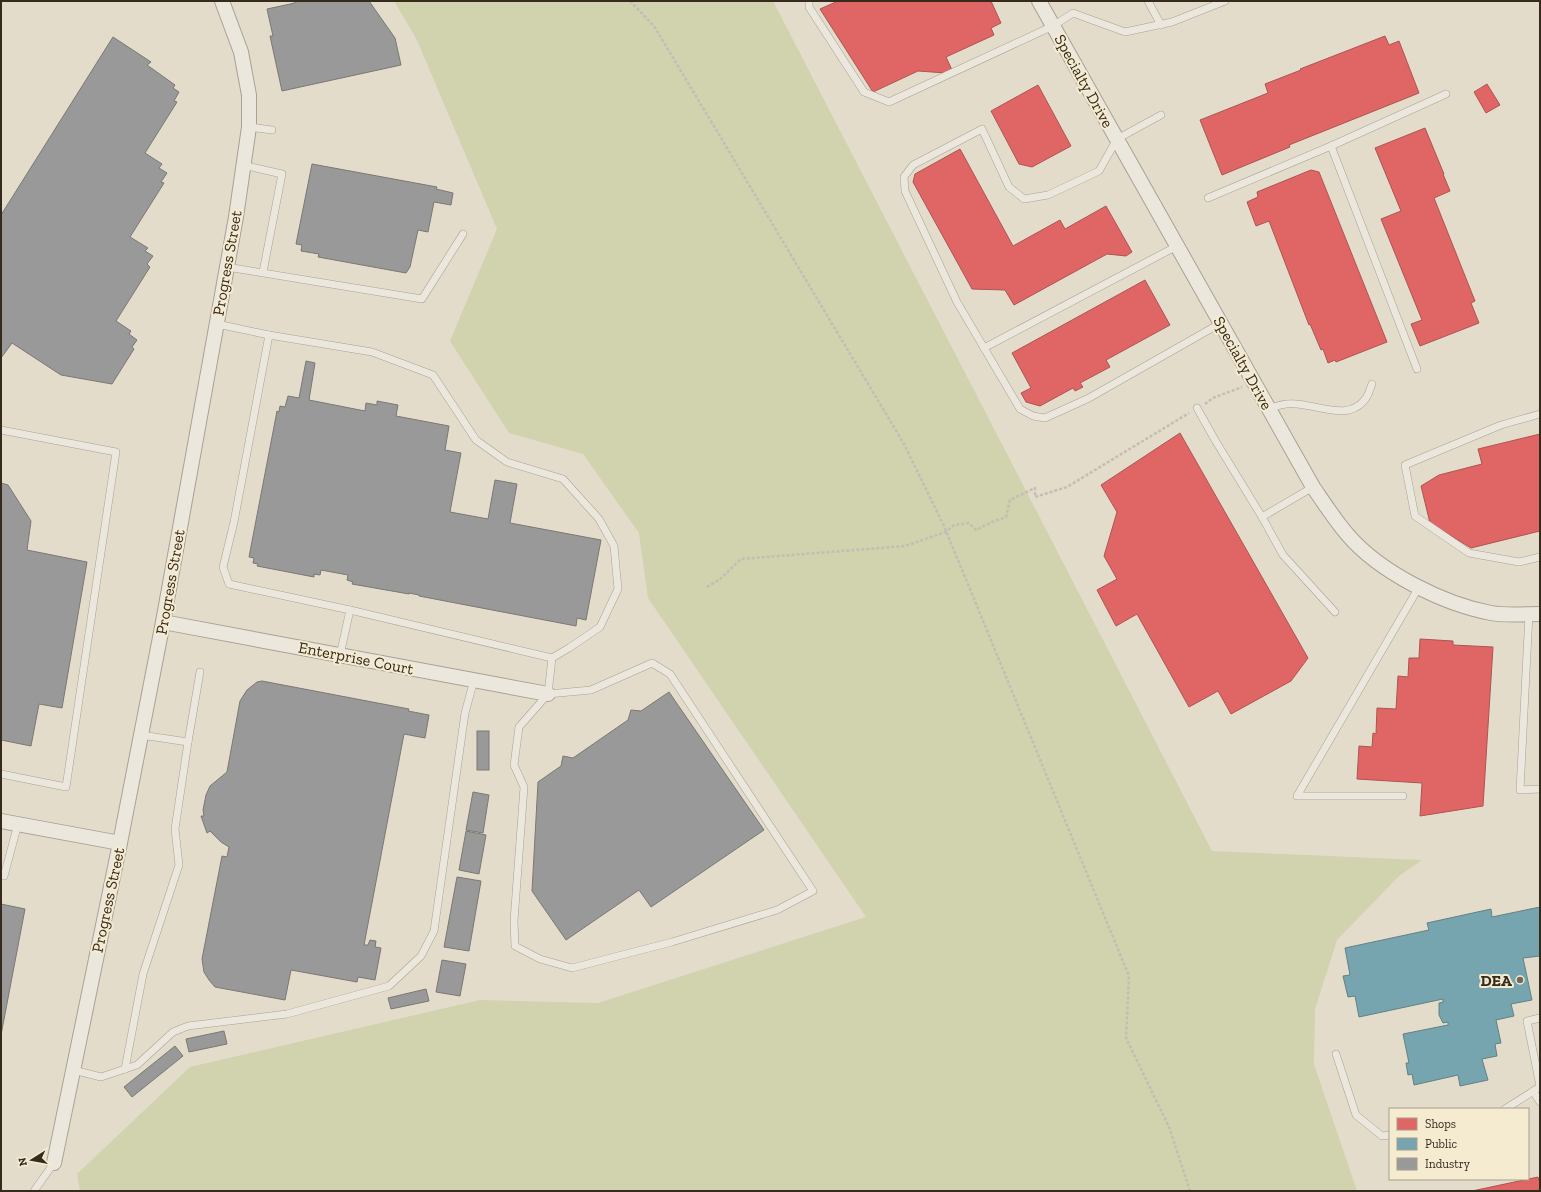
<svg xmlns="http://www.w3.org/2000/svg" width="1541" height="1192" viewBox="0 0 1541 1192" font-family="'Zilla Slab',serif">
<rect width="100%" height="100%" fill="#e3dccb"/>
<!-- green -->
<polygon fill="#d1d2ae" points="394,1 773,1 1212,851 1422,860 1399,876 1337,940 1315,1009 1314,1064 1357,1191 80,1191 77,1174 190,1067 480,1000 598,1003 866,917 648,598 639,533 583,454 509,433 450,341 497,229 416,38"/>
<!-- shops -->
<g fill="#e06666" stroke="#ad5450">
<polygon points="838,1 991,1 1001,23 991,28 994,35 946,57 952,70 946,73 918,71 873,92 820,9"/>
<polygon points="1385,36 1389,45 1399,41 1419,93 1289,145 1290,147 1222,175 1200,120 1268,93 1265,84 1301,70 1300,69"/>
<polygon points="1487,84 1500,105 1486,113 1474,92"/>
<polygon points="1038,85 1071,146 1032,167 1019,164 991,111"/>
<polygon points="1425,128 1444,174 1443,174 1450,191 1434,198 1475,301 1471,303 1479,323 1420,346 1411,324 1422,320 1381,219 1401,211 1375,148"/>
<polygon points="960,149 1013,246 1060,220 1065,229 1106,206 1132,252 1126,256 1107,254 1014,305 1005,290 972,289 913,182 915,174"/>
<polygon points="1311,170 1319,172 1387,342 1336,362 1335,360 1328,363 1323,349 1321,350 1310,324 1309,325 1269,221 1256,226 1247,202 1258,197 1257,192"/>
<polygon points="1145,280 1170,325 1106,360 1110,367 1080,383 1083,387 1075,391 1073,388 1040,406 1026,402 1021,393 1031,388 1012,353"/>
<polygon points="1180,433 1308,658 1291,681 1231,714 1218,691 1189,707 1137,614 1116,626 1097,590 1117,579 1104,556 1117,512 1101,485"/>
<polygon points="1540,434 1540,531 1471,548 1430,523 1421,486 1439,475 1482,464 1478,449"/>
<polygon points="1420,639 1453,641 1453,645 1493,647 1483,806 1420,816 1422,783 1357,779 1359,746 1372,747 1373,733 1376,734 1377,708 1396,709 1398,676 1408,677 1409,658 1419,658"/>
<polygon points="1538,1177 1540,1183 1540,1191 1472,1191"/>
</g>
<!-- public -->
<polygon fill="#76a5af" stroke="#638083" points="1540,907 1540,956 1523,958 1532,1000 1511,1004 1514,1016 1496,1020 1501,1043 1495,1044 1497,1056 1482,1059 1488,1080 1460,1086 1458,1075 1414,1085 1412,1074 1408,1075 1406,1063 1409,1063 1403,1034 1448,1025 1448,1022 1443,1023 1439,1015 1439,1003 1443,1002 1443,999 1359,1017 1355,996 1348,997 1343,976 1350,975 1345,948 1429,930 1427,923 1491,909 1492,917"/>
<!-- industry -->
<g fill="#999" stroke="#7b7874">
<polygon points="294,1 369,1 395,38 401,65 282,91 270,36 273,36 267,9 295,3"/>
<polygon points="113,37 151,62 147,65 175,85 173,88 179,92 174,101 177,102 145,153 162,164 159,168 167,173 161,182 164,183 130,237 148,248 145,251 153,256 147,264 150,267 116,321 131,331 129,334 137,340 132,347 134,349 112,384 61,375 12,343 1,358 1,215"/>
<polygon points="312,164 437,187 436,189 453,193 451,205 434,202 428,232 418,230 410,267 406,273 318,257 319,254 301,251 302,245 296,244"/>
<polygon points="306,361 315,363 309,400 365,411 366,403 377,405 377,401 398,405 396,416 449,426 445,450 461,453 450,512 488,519 495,480 517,484 510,523 601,540 586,620 577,618 576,626 419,596 419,595 409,593 409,594 352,584 353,582 347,580 348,575 321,570 320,575 314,574 314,577 257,566 258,564 253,563 254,558 249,557 277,411 279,412 280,406 285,407 288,396 299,398"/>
<polygon points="1,483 8,485 31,521 27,550 87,562 62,708 39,704 31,746 1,740"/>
<polygon points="262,681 409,709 408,711 429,715 425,738 404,734 364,945 368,945 370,940 376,941 375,947 381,948 375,980 358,977 357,982 291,970 285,1000 215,987 209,980 204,972 202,959 222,856 227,857 229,847 221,842 210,831 207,833 201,816 204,816 203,810 206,795 210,786 227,772 240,701 247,690 257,682"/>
<polygon points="669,692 764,830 651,907 639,890 566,940 532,891 538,782 561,766 563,756 573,758 628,720 631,710 641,711"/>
<rect x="477" y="731" width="12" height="39"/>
<polygon points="473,792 489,795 483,833 466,830"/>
<polygon points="466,831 486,835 479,874 459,870"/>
<polygon points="457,877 481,881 469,951 444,947"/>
<polygon points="1,904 25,909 1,1035"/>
<polygon points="442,960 466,964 460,996 436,992"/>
<polygon points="426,989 429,1001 391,1009 388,998"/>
<polygon points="224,1031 227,1044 189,1052 186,1039"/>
<polygon points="175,1046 183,1056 132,1097 124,1087"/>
</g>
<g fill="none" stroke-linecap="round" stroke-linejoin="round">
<defs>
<g id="service">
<polyline points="809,1 809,7 864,92 889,102 1053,26 1073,13 1125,32 1172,22 1225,1"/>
<polyline points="1148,1 1161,25"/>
<polyline points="1161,115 1117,139 1099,171 1048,195 1024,199 1009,187 982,129 913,165 904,177 905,191 957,302 1020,409 1033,416 1045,418 1089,398 1221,323"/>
<polyline points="249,127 272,130"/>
<polyline points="243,165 282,174 263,272"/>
<polyline points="1208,198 1331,146"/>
<polyline points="227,267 422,299 463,234"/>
<polyline points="217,324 269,335"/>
<polyline points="984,348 1177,246"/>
<polyline points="1417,369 1331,146 1446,94"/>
<polyline points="1197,408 1215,440 1262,517"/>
<path d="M 1269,409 C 1278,405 1287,403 1296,404 C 1318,405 1350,422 1366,398 C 1369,394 1370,388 1372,384"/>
<polyline points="1540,414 1501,425 1405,465 1415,516 1469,553 1519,562 1540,557"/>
<polyline points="1,430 116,452 66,787 1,774"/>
<polyline points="1313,487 1262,517 1283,555 1335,612"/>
<polyline points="350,610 552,658"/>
<polyline points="1529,614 1520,790 1540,789"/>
<polyline points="340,655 350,610 229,584 223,567 234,522 269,335 372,352 433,375 476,440 507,462 563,479 599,519 614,546 618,589 600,627 569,648 552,658 548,694 519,727 514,765 524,787 514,921 515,946 540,959 572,968 672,942 777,910 813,891 670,674 652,663 591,690 548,694"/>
<polyline points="188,742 200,672"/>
<polyline points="1403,796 1297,796 1419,587"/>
<polyline points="4,876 18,824"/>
<polyline points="1540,1018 1527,1021 1540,1086"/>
<polyline points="1336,1054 1356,1115 1382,1136 1390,1135"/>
<polyline points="125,1069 143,974 179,865 175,829 188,742 141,735"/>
<polyline points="73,1070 101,1077 137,1065 173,1032 188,1026 287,1014 389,986 421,956 434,931 465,713 474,680"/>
<polyline points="1533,1091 1540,1102"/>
<polyline points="1505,1109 1540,1087"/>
<polyline points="34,1191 54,1163"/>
</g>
<g id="minor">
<path d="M 1039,1 L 1313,487 C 1324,503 1335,520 1347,534 C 1379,572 1443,604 1491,613 C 1507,616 1524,614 1540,614"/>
<polyline points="163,622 548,694"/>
<polyline points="1,821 120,843"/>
<polyline points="54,1163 120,843 163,622 236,217 249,127 249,95 241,52 222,1"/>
</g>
</defs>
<!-- service casing -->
<use href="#service" stroke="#a8a195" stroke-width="8"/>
<!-- minor casing -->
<use href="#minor" stroke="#a8a195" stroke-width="16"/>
<!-- path -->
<g stroke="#c3bdb4" stroke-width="2.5" stroke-dasharray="3 2" stroke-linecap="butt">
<polyline points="630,1 654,26 904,444 944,526 1129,976 1126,1038 1169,1127 1190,1191"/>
<polyline points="1205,404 1213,398 1242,387"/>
<polyline points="707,587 720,579 741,559 905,546 946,532 954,525 969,523 976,530 992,522 1006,517 1010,500 1035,488 1035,497 1067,487 1189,413"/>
</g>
<!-- service -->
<use href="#service" stroke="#ebe7dd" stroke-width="7"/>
<!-- minor -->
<use href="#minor" stroke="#ebe7dd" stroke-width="14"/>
</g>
<!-- markers -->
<circle fill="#73685a" stroke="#f4ebd1" stroke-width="1.5" cx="1520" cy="980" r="4"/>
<g text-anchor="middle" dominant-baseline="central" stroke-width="4" stroke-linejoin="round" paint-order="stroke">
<!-- street labels -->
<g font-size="16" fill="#362a1d" stroke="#f4ebd1">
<text transform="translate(1084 81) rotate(61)">Specialty Drive</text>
<text transform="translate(227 263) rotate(-80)">Progress Street</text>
<text transform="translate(1243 363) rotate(61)">Specialty Drive</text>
<text transform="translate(170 582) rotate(-80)">Progress Street</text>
<text transform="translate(356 658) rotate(11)">Enterprise Court</text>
<text transform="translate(108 900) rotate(-78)">Progress Street</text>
</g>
<!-- poi labels -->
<g font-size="16" font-weight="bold" fill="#362a1d" stroke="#f4ebd1" text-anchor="end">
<text x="1512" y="980">DEA</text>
</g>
</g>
<!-- border -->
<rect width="1541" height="1192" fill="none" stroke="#362a1d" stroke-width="4"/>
<!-- legend -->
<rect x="1389" y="1108" width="140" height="72" fill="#f4ebd1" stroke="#a89e89"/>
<rect x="1397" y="1118" width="20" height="12" fill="#e06666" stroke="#a89e89"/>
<text x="1425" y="1128" font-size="12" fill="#362a1d">Shops</text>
<rect x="1397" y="1138" width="20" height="12" fill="#76a5af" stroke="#a89e89"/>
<text x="1425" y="1148" font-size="12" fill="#362a1d">Public</text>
<rect x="1397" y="1158" width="20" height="12" fill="#999999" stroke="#a89e89"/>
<text x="1425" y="1168" font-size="12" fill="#362a1d">Industry</text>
<!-- north arrow -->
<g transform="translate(32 1160) rotate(259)" stroke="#f4ebd1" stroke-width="3" paint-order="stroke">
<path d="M0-3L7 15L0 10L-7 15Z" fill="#362a1d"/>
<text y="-6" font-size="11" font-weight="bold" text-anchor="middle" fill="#362a1d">N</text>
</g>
</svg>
